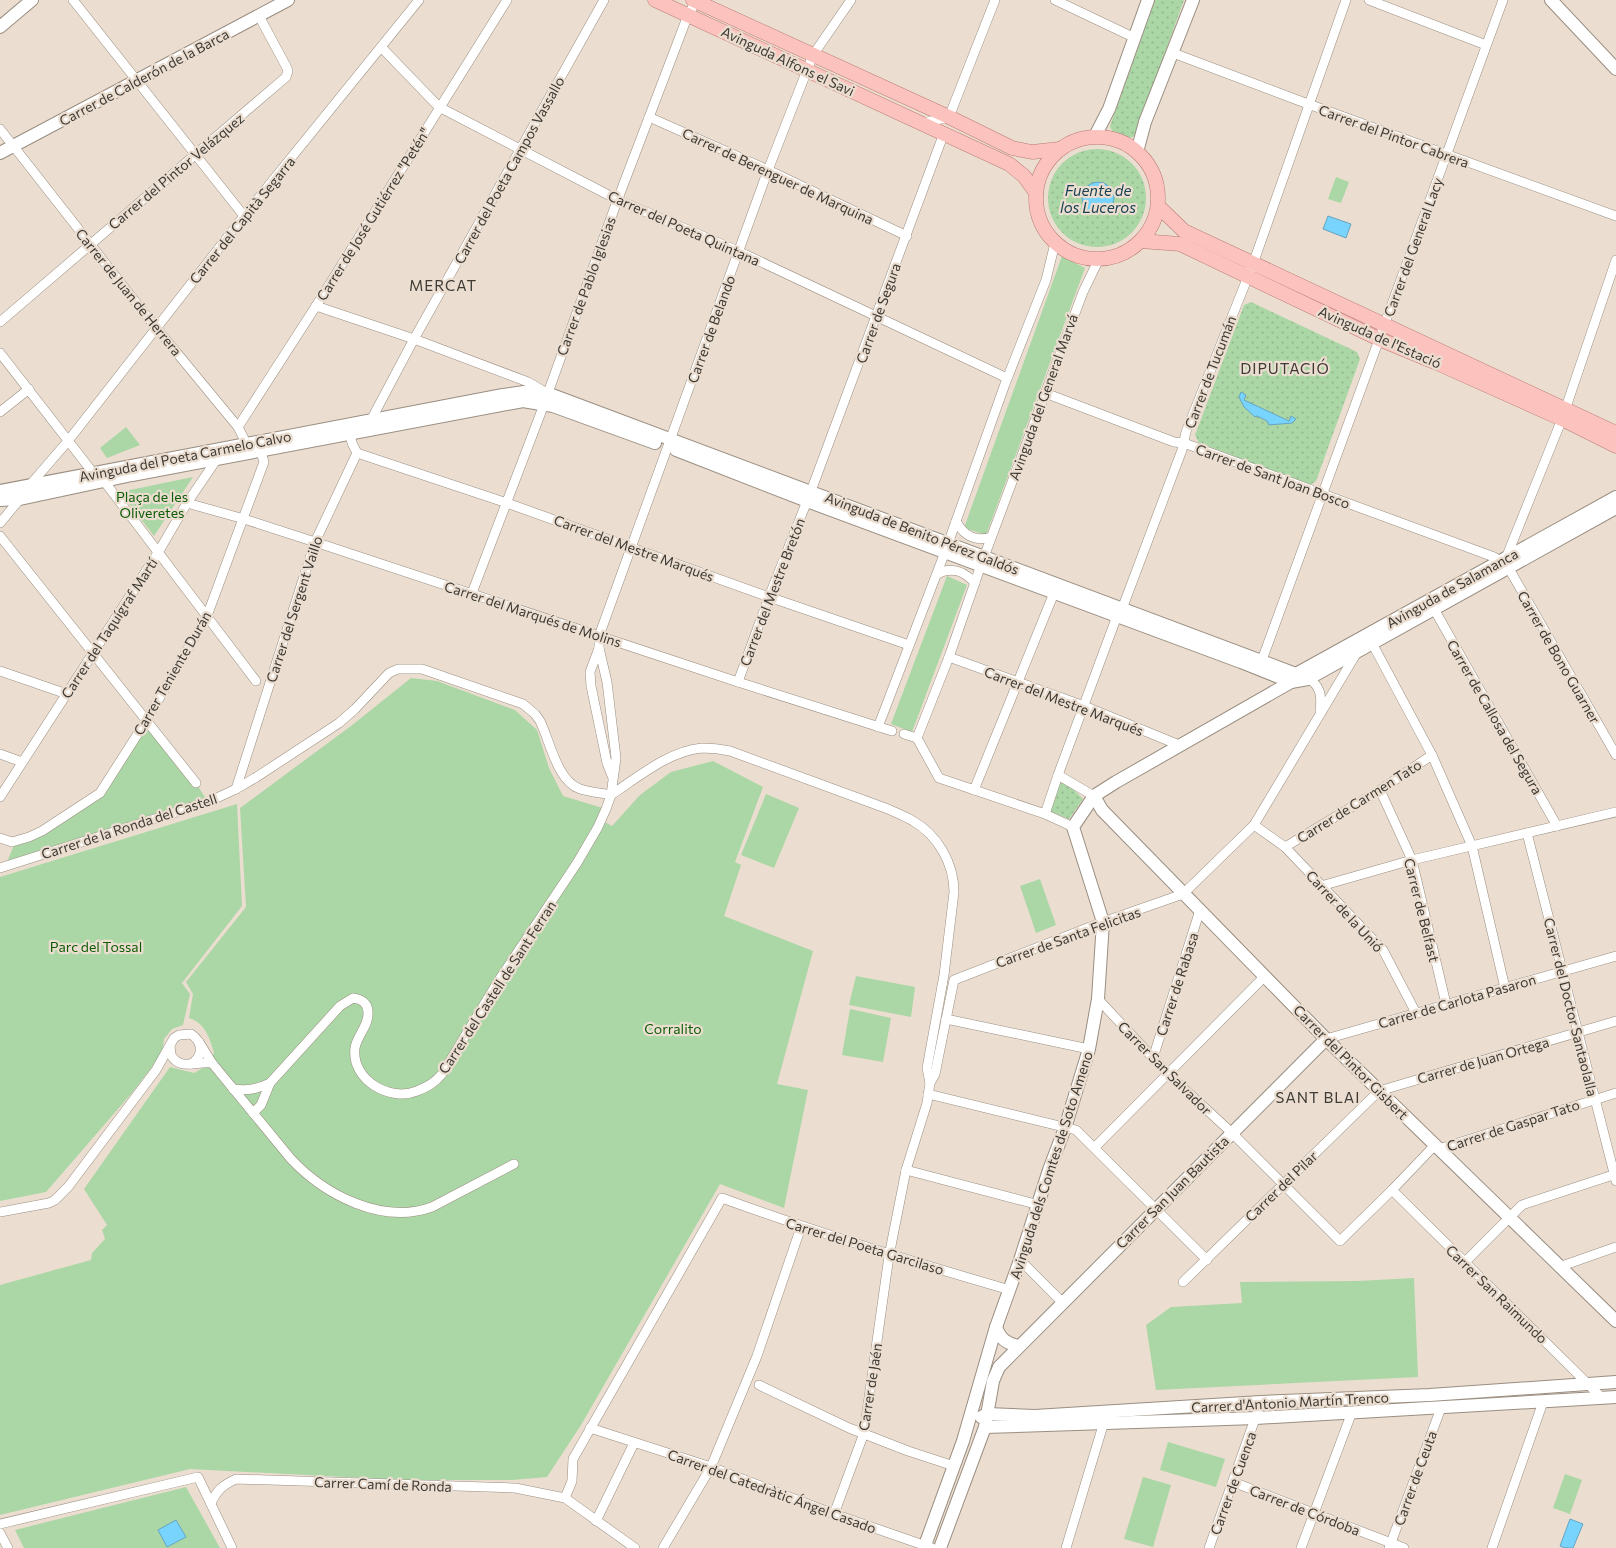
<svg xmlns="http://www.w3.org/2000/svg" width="1616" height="1548" viewBox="0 0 1616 1548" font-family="Commissioner,sans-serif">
<defs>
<pattern id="garden-dots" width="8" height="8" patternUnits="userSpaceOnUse" patternTransform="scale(1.25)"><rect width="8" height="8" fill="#abd6a5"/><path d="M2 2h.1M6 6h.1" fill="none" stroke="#94b88f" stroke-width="1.8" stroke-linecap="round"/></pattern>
</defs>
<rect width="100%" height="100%" fill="#ebded0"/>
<!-- green -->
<g fill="#abd6a5">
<polygon points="1336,177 1349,182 1341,203 1328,199"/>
<polygon points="1062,256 1085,268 986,535 964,528"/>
<polygon points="126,427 140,445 107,458 100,448"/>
<polygon points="193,477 154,536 120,492"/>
<polygon points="947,576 967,585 912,732 891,724"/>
<path d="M 411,678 L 437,681 L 515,710 L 537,730 L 549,768 L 563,796 L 606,809 L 601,820 L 612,826 L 640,795 L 671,772 L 713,761 L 763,787 L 735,862 L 741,865 L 724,916 L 813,951 L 777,1084 L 808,1090 L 784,1208 L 720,1184 L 581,1425 L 547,1477 L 512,1480 L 402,1480 L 190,1469 L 0,1515 L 0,1285 L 91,1260 L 92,1253 L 105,1239 L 102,1230 L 107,1225 L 84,1189 L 170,1067 L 194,1073 L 206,1066 L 214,1053 C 210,1038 205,1023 189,1018 L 193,994 L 186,982 L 246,907 L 240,808 L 351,726 Z"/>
<polygon points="146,721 196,783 208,802 5,867 18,835 42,830 100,793"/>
<polygon points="766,794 799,808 774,868 741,855"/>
<polygon points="237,804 242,906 182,983 190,994 183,1025 172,1029 164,1039 162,1054 131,1094 46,1192 0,1201 0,877"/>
<polygon points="1040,879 1056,925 1036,933 1020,886"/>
<polygon points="856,976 915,987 911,1017 849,1005"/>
<polygon points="850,1009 891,1018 883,1062 842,1055"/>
<polygon points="1414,1278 1418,1377 1156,1390 1146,1325 1171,1307 1242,1303 1240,1282 1358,1281"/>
<polygon points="1168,1442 1225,1459 1216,1487 1160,1470"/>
<polygon points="1565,1474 1582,1480 1570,1514 1553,1508"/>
<polygon points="1143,1477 1171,1485 1153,1547 1124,1539"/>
<polygon points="186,1487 220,1548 24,1548 15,1530"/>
</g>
<!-- garden -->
<g fill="url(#garden-dots)">
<path d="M 1155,0 L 1184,0 L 1135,136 C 1125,141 1113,136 1110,126 Z"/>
<circle cx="1097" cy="198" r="49"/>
<polygon points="1251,302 1357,352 1360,359 1316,481 1310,485 1199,443 1195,435 1244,305"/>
<polygon points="1059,781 1072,788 1083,799 1069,819 1049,811"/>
</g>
<!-- water -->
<g fill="#78d3fd" stroke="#67a5c1">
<circle cx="1098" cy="198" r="16"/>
<polygon points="1328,216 1351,224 1346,238 1323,229"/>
<polygon points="1241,392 1246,395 1244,400 1289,421 1291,416 1296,419 1292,423 1269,425 1267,421 1257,416 1255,417 1244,407 1239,397"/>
<polygon points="1570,1519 1583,1524 1573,1548 1567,1548 1567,1547 1565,1548 1560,1546"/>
<polygon points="176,1520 186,1537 167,1547 158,1530"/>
</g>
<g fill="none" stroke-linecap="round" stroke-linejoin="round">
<defs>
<g id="street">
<polyline points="73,0 244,216"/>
<polyline points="1055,0 1135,38"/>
<polyline points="1369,0 1486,45"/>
<polyline points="382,48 439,107 618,200 740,252 1007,378"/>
<polyline points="1173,53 1300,101 1616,216"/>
<polyline points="649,117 768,170 907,236"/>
<polyline points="923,123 949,117 995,0"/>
<polyline points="0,129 149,319 238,427 246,443 261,452 264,462 207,616 146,721 100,793 42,831 29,837 12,842 0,838"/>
<polyline points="1616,260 1562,419 1506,558 1508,567 1616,755"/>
<polyline points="316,306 414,339 528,382 545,392"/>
<polyline points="0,322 286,77 288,71 287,68 259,16"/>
<polyline points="0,353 94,474"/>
<polyline points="1045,393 1174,442 1184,443 1494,557 1500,561"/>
<polyline points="0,412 29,389"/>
<polyline points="368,422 371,420 414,339 604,0"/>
<polyline points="238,427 316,306 507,0"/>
<polyline points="353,432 350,434 352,443 357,453"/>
<polyline points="357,453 507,503 769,597 909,645"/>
<polyline points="104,481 256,681"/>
<polyline points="30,485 68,441 244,216 419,0"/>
<polyline points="811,491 944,133"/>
<polyline points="187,503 244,519 315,542 738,682 892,731"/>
<path d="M 956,521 C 964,536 975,542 991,537"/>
<polyline points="0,523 20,499"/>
<polyline points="0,536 196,783"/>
<path d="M 937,574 C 952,566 964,571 975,583"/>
<polyline points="472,593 540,415 616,204 688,15 697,0"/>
<polyline points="1122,609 1182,450 1186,432 1253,264 1346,0"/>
<polyline points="1434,609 1557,826"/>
<polyline points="1372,643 1432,755 1472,846 1505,988"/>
<polyline points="599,648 590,672 591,686 607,763 612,776"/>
<polyline points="949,657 1084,706 1179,745"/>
<polyline points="1262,660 1503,0"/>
<polyline points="0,671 67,694"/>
<path d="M 1305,677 C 1321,684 1322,696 1320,711"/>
<polyline points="738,682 769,597 807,501"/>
<polyline points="878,727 945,552 1005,384 1046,280 1055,243"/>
<polyline points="904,734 917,738"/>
<polyline points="917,738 949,657 981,565 1083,292 1099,259"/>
<polyline points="917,738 939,778 1045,814 1073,827"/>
<polyline points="0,754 22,762"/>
<polyline points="1058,775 1094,796"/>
<polyline points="236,789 315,542 357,453"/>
<polyline points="974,790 1054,593"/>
<polyline points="1380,790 1412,860 1446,1004"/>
<path d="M 611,795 C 638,777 669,751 702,748 C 711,748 721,749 730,751 L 888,809 C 896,813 905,816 913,821 C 938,835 954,864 954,892 L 944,975 L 927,1068 L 930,1083 L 927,1103 L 906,1170 L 889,1256 L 864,1433 L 834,1514"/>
<polyline points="0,797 159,551 187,503 217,459"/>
<polyline points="1045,814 1058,775 1117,616 1115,613"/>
<polyline points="1254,825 1285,847 1383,950 1416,1013"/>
<polyline points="1527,833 1616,1181"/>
<polyline points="1285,847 1380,790 1432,755"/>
<path d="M 0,868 L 208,802 L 236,789 L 255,778 L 339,723 L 355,709 L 389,673 L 398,669 L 422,669 L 523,704 L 535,714 L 540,721 C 550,741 557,781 580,789 C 590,792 601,793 611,795"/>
<polyline points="1321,886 1412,860 1616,812"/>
<polyline points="1098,999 1167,1073 1232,1133 1340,1241 1392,1190 1435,1145"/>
<polyline points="946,1019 1089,1049"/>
<polyline points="1326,1039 1616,956"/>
<path d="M 199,1042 L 212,1063 L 291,1159 C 325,1195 382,1225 432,1207 L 514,1164"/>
<path d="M 170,1046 L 171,1055 C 180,1071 197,1061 212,1063"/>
<polyline points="1153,1058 1200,910"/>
<polyline points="930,1083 935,1074 954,980 1103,922 1183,894 1254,825 1356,654"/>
<path d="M 233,1089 C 248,1091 257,1089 270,1083"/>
<polyline points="928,1094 1076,1130 1207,1260"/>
<path d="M 253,1113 L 261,1105 L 270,1083 L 340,1006 L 353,998 C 361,999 368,1003 368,1012 C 369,1026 357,1035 355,1048 C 351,1080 390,1102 417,1091 C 427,1087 435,1083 442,1074 L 499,980 L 577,863 L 598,827 L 606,809 L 611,795 L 616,758 L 607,682 L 599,648 L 599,636 L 768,170 L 813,55 L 851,0"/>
<polyline points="1095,1147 1265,976"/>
<polyline points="1439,1149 1616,1093"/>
<polyline points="906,1170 1039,1205"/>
<polyline points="1392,1190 1602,1398"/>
<path d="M 0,1212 L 49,1203 L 55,1200 L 68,1187 L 156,1070 L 174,1038 L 179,1035 L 191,1034 C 203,1042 204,1056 191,1064"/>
<polyline points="1020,1260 1062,1302"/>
<polyline points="1465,1262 1522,1205 1616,1174"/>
<polyline points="1559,1267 1616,1247"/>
<polyline points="1183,1282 1379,1091 1616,1021"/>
<polyline points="759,1385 849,1428 908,1451 954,1466"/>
<polyline points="590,1428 711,1467 834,1514 932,1548"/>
<polyline points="1233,1482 1404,1548"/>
<path d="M 565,1498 L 572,1481 L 573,1459 L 722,1198 C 817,1233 913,1262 1010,1290"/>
<path d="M 211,1503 C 217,1490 223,1485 236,1479 L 515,1488 L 565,1498 L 635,1548"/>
<polyline points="596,1521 634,1443"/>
<polyline points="0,1524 198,1477 232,1548"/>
<polyline points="0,1533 8,1548"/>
<polyline points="663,1548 711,1467 757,1356 801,1227"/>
<polyline points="1066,1548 1104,1422"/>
<polyline points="1209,1548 1261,1402"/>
<polyline points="1301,1548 1352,1412"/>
<polyline points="1389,1548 1441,1408"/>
<polyline points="1492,1548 1543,1402"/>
</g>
<g id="secondary">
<polyline points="1551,0 1616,69"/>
<polyline points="0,27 32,0"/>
<polyline points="1095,136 1109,109 1148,0"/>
<polyline points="1137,152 1145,122 1193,0"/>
<polyline points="0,153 288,0"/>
<polyline points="676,450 807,501 1241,662 1291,682"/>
<polyline points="0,491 503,395 524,392 547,393 1296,674"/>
<polyline points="0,500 20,499 132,475 523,401 553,406 655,443"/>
<polyline points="1292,680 1296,674 1616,497"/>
<polyline points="1094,796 1102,810 1326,1039 1616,1321"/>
<path d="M 996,1327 C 1000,1339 1007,1344 1019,1346"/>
<polyline points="981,1417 987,1414 1035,1416 1261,1402 1430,1395 1616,1382"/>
<polyline points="985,1427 1256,1418 1616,1397"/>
<polyline points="924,1548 963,1441 996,1327 1020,1260 1049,1170 1065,1128 1089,1049 1098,999 1103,922 1073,827 1094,796 1116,782 1291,682 1308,679 1616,508"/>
<polyline points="940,1548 985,1427 993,1381 999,1367 1326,1039"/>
</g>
<g id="primary">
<polyline points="655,0 1009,164 1024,176 1036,193"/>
<polyline points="693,0 949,117 1012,148 1032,152 1060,149"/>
<circle cx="1097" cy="198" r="61"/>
<polyline points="1159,207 1184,231 1616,433"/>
<polyline points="1141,241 1180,244 1379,339 1437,363 1562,419 1616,446"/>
</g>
</defs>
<!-- street casing -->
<use href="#street" stroke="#9a8e81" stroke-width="10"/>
<!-- secondary casing -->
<use href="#secondary" stroke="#9a8e81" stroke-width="14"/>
<!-- primary casing -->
<use href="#primary" stroke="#b87972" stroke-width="15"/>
<!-- street -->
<use href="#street" stroke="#fff" stroke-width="9"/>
<!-- secondary -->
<use href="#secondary" stroke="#fff" stroke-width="12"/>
<!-- primary -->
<use href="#primary" stroke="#fcc3be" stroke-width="14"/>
</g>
<g text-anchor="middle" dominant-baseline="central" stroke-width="4.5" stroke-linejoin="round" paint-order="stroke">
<!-- street labels -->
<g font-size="14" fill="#3e3a34" stroke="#ebded0">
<text transform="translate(788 61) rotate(25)">Avinguda Alfons el Savi</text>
<text transform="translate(144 77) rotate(-28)">Carrer de Calderón de la Barca</text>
<text transform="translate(1394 136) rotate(20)">Carrer del Pintor Cabrera</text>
<text transform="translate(509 170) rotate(-61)">Carrer del Poeta Campos Vassallo</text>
<text transform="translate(176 171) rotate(-40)">Carrer del Pintor Velázquez</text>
<text transform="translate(778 176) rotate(25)">Carrer de Berenguer de Marquina</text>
<text transform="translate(373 214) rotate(-58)">Carrer de José Gutiérrez "Petén"</text>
<text transform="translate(242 220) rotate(-51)">Carrer del Capità Segarra</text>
<text transform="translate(684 228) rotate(24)">Carrer del Poeta Quintana</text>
<text transform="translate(1413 247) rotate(-70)">Carrer del General Lacy</text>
<text transform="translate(586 286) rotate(-70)">Carrer de Pablo Iglesias</text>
<text transform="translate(129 292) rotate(51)">Carrer de Juan de Herrera</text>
<text transform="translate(878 313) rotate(-70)">Carrer de Segura</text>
<text transform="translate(711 329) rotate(-70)">Carrer de Belando</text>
<text transform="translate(1380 337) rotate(24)">Avinguda de l'Estació</text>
<text transform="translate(1210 372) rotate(-69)">Carrer de Tucumán</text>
<text transform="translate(1043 397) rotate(-70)">Avinguda del General Marvá</text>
<text transform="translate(185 456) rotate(-11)">Avinguda del Poeta Carmelo Calvo</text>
<text transform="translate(1273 476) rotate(20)">Carrer de Sant Joan Bosco</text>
<text transform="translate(922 533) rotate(21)">Avinguda de Benito Pérez Galdós</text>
<text transform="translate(634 548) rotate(20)">Carrer del Mestre Marqués</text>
<text transform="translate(1452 588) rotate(-29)">Avinguda de Salamanca</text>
<text transform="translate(772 592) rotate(-69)">Carrer del Mestre Bretón</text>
<text transform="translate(294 609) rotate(-72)">Carrer del Sergent Vaillo</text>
<text transform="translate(533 614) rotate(18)">Carrer del Marqués de Molins</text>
<text transform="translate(109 628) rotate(-57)">Carrer del Taquígraf Martí</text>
<text transform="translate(1559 657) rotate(60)">Carrer de Bono Guarner</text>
<text transform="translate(172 673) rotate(-60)">Carrer Teniente Durán</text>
<text transform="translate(1064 701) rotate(21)">Carrer del Mestre Marqués</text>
<text transform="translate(1495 717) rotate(60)">Carrer de Callosa del Segura</text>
<text transform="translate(1359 801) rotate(-32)">Carrer de Carmen Tato</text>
<text transform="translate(129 826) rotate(-18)">Carrer de la Ronda del Castell</text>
<text transform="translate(1422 910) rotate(76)">Carrer de Belfast</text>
<text transform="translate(1345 911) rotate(47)">Carrer de la Unió</text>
<text transform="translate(1068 937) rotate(-20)">Carrer de Santa Felicitas</text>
<text transform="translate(1177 984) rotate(-72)">Carrer de Rabasa</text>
<text transform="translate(497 987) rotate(-57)">Carrer del Castell de Sant Ferran</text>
<text transform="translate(1457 1001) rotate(-16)">Carrer de Carlota Pasaron</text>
<text transform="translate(1571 1007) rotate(76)">Carrer del Doctor Santaolalla</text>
<text transform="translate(1483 1060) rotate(-16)">Carrer de Juan Ortega</text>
<text transform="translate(1351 1062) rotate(45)">Carrer del Pintor Gisbert</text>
<text transform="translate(1165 1068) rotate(45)">Carrer San Salvador</text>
<text transform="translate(1513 1125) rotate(-18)">Carrer de Gaspar Tato</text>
<text transform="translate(1051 1165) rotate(-72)">Avinguda dels Comtes de Soto Ameno</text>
<text transform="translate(1281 1186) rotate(-44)">Carrer del Pilar</text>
<text transform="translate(1172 1192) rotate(-45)">Carrer San Juan Bautista</text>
<text transform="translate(865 1246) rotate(17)">Carrer del Poeta Garcilaso</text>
<text transform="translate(1497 1294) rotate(44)">Carrer San Raimundo</text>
<text transform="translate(870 1387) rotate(-81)">Carrer de Jaén</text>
<text transform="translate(1290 1402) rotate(-3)">Carrer d'Antonio Martín Trenco</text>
<text transform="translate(1415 1478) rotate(-70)">Carrer de Ceuta</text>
<text transform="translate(1233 1483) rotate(-70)">Carrer de Cuenca</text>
<text transform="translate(383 1484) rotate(2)">Carrer Camí de Ronda</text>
<text transform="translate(772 1491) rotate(20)">Carrer del Catedràtic Ángel Casado</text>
<text transform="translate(1305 1510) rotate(21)">Carrer de Córdoba</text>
</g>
<!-- park labels -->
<g font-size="14" fill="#0d5c06" stroke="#ebded0">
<text x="152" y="496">Plaça de les<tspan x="152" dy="16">Oliveretes</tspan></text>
<text x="96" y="946">Parc del Tossal</text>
<text x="673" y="1028">Corralito</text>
</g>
<!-- water labels -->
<g font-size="15" font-style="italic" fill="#194153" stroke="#ebded0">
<text x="1098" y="190">Fuente de<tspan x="1098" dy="17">los Luceros</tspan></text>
</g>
<!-- neighbourhood labels -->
<g font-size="15" letter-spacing="1" fill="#3e3a34" stroke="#ebded0">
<text x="443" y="285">MERCAT</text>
<text x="1285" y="368">DIPUTACIÓ</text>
<text x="1318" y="1097">SANT BLAI</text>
</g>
</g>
</svg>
